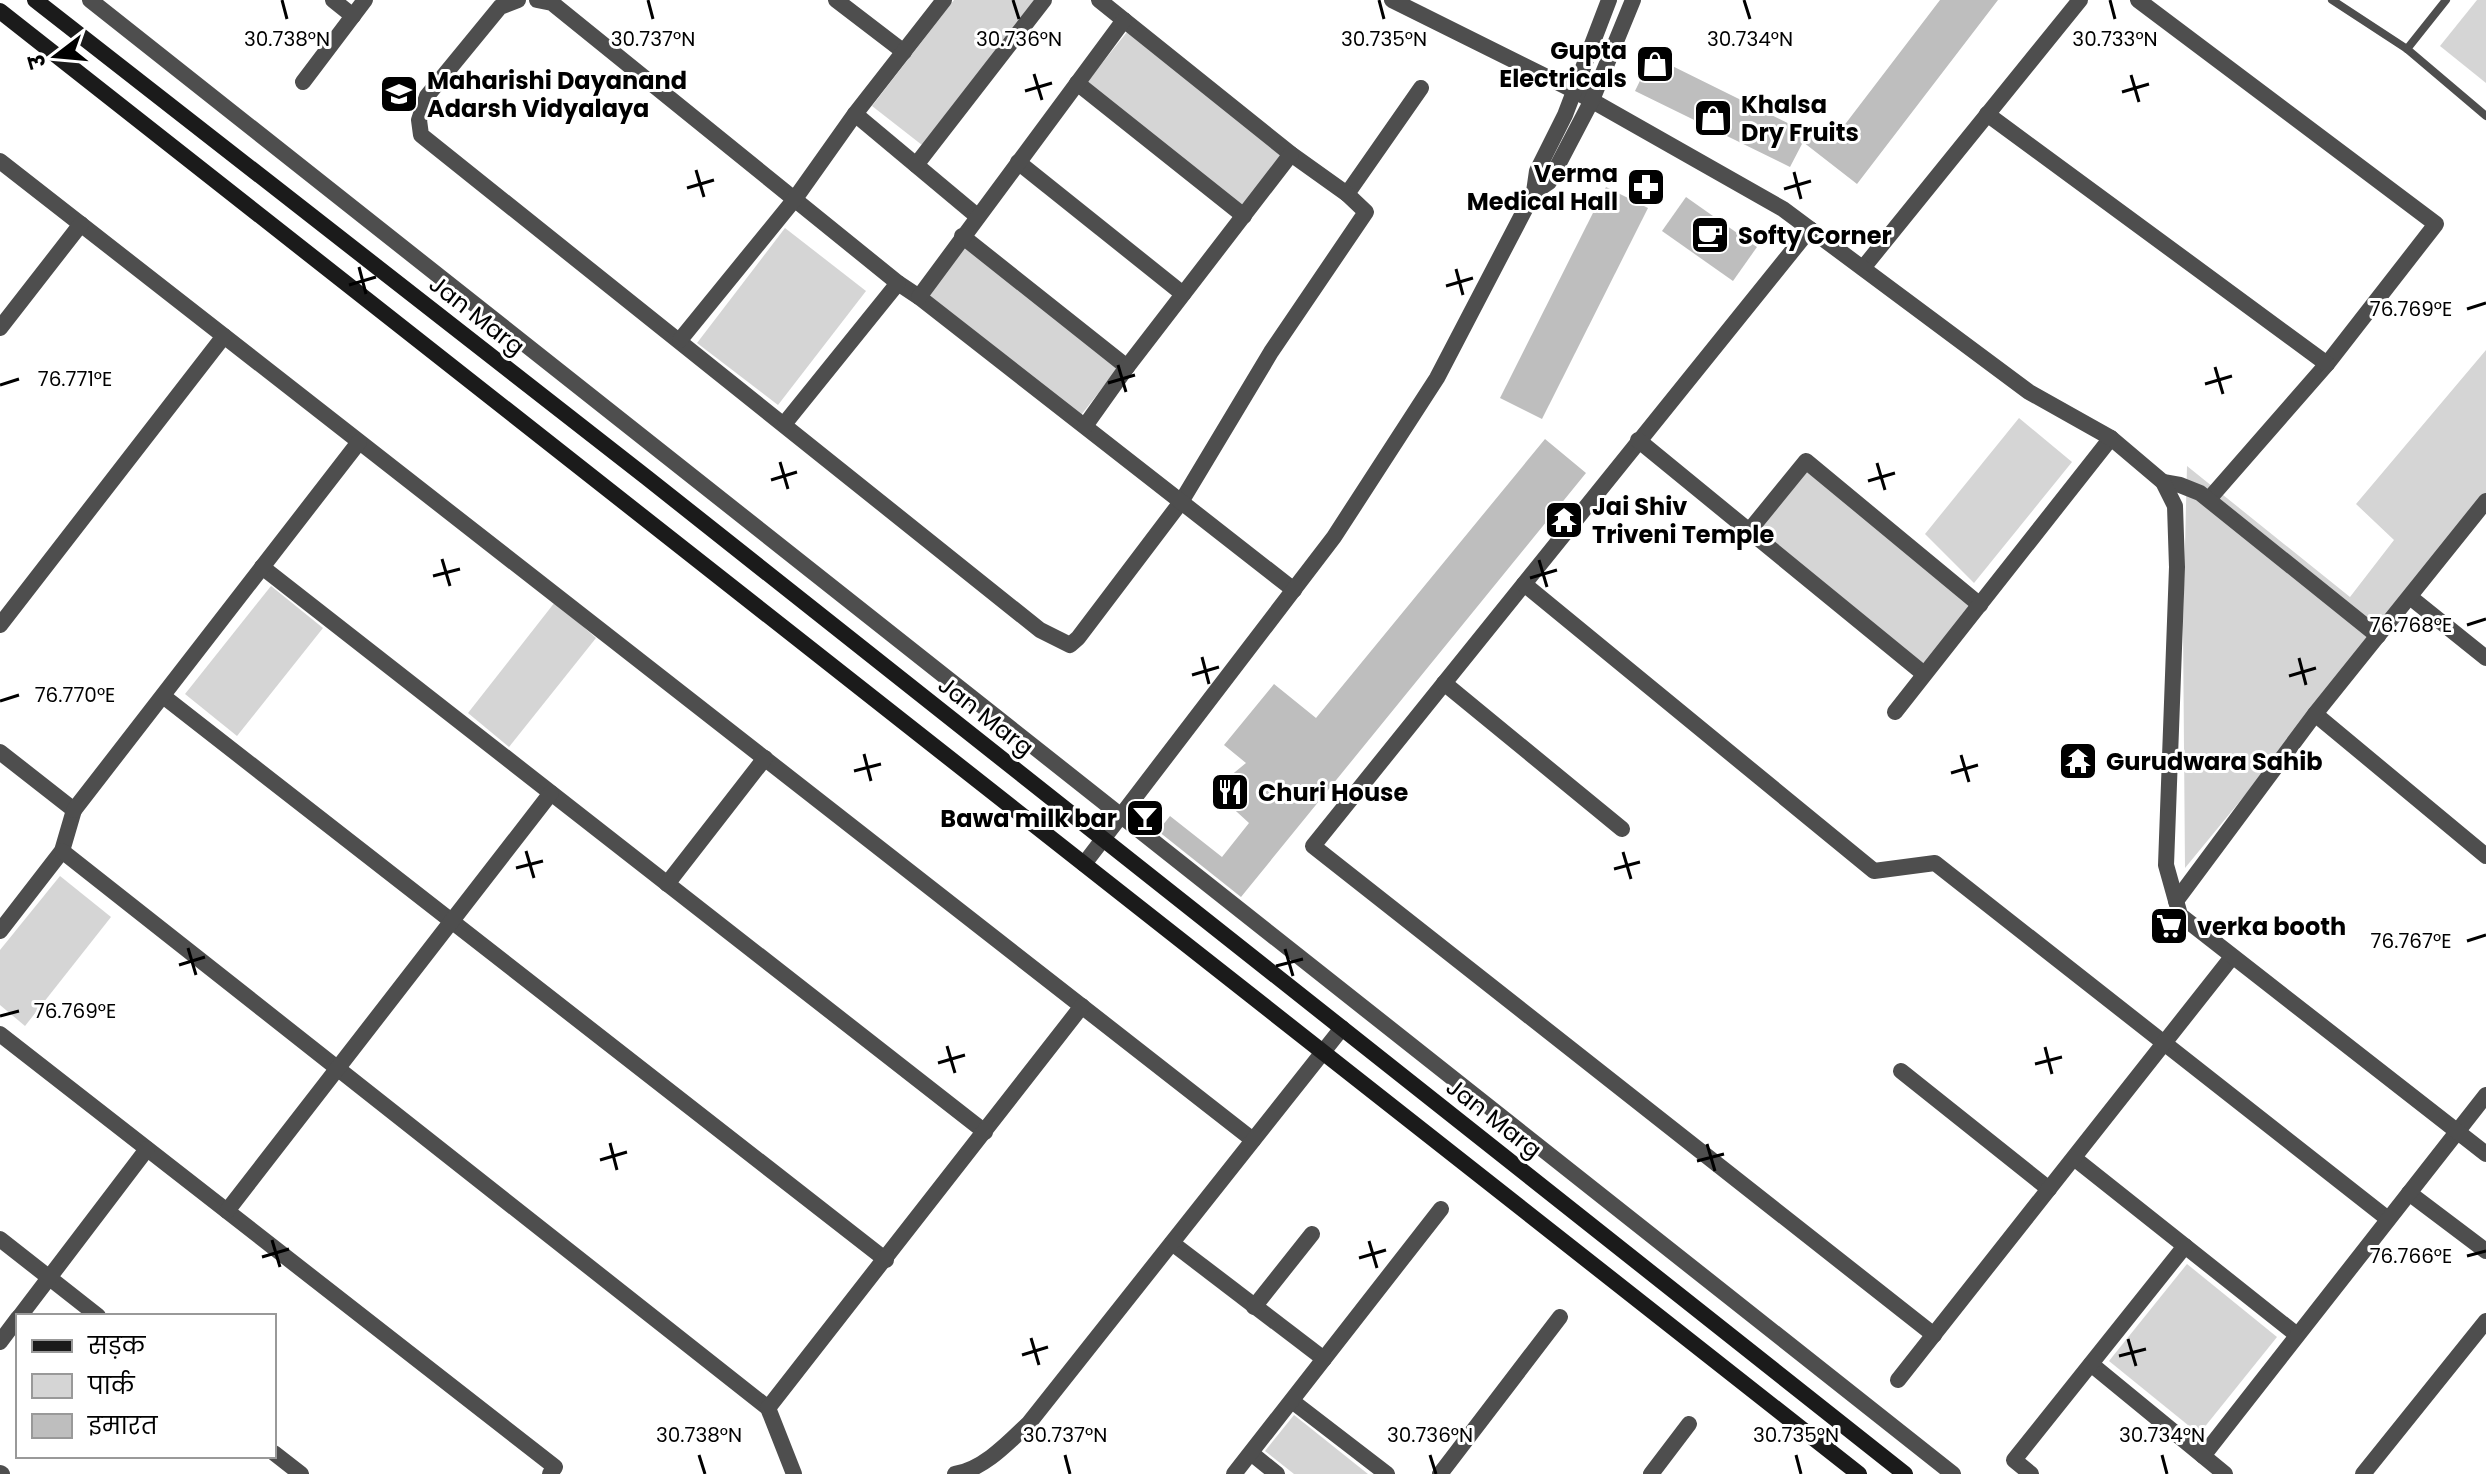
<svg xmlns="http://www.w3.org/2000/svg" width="2486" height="1474" viewBox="0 0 2486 1474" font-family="Poppins,'Noto Sans Devanagari',sans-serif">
<rect width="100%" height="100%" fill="#fff"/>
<!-- green -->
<g fill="#d5d5d5">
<polygon points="954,0 1035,0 922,145 872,106"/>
<polygon points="2477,0 2486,0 2486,83 2440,46"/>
<polygon points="1127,32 1282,156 1243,206 1087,82"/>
<polygon points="785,228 866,291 778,405 697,343"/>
<polygon points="964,246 1118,368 1074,424 920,303"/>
<polygon points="2486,350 2486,502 2185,868 2183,626 2187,466 2350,597 2394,540 2356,504"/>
<polygon points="2019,418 2072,462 1974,583 1925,534"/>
<polygon points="1806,461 1980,605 1924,674 1749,531"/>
<polygon points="271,586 323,628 237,736 185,694"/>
<polygon points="555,602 596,638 509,747 468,713"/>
<polygon points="60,876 111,917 25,1026 0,1005 0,950"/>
<polygon points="2187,1264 2277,1337 2199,1434 2109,1361"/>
<polygon points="1294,1415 1368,1474 1294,1474 1265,1451"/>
</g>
<!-- building -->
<g fill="#bebebe">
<polygon points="1940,0 1998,0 1857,184 1803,142 1790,167 1635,91 1652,56 1830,144"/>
<polygon points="1606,187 1648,208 1542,419 1500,398"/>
<polygon points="1686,197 1757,247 1733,281 1662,231"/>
<polygon points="1545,439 1586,473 1241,897 1158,831 1170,816 1222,857 1249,823 1213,790 1246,763 1224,745 1274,684 1316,718"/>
</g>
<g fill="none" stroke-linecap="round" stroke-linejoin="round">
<!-- service -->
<g stroke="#4e4e4e" stroke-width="8">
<polyline points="2332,0 2407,49 2486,116"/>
<polyline points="2407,49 2446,0"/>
</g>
<!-- minor -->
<g stroke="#4e4e4e" stroke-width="16">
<polyline points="333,0 353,16"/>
<polyline points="518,0 500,7 427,96 419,120 421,135 1040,630 1070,645 1078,638 1181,502 1271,352 1366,212 1347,194 1421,88"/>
<polyline points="537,0 552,3 898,283 919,297 1294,590"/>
<polyline points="836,0 904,52"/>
<polyline points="1099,0 1291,154 1347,194"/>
<polyline points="2138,0 2436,224 2327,364 2209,499"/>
<polyline points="303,82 365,0"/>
<polyline points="1077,83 1244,216"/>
<polyline points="855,114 977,216"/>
<polyline points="1987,114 2327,364"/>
<polyline points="0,161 1253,1140"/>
<polyline points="1018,162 1183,294"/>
<polyline points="916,165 1044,0"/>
<polyline points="1810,229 1313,846 1934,1335"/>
<polyline points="962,236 1127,367"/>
<polyline points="1863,268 2080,0"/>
<polyline points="919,297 1124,20"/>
<polyline points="0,328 81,224"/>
<polyline points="680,340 794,200 855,114 944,0"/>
<polyline points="785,423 898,283"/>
<polyline points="1085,426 1127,367 1291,154"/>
<polyline points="1638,440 1924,674"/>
<polyline points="2163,482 2180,485 2200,493 2378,636"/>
<polyline points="1749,531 1806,461 1980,605"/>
<polyline points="262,567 985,1132"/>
<polyline points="1524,584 1874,871 1935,863 2388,1219"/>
<polyline points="2410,597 2486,658"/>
<polyline points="0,625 224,336"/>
<polyline points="1444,683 1622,829"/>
<polyline points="163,696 886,1260"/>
<polyline points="1895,712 2111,438"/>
<polyline points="2315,714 2486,856"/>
<polyline points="0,752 74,810 62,851 0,931"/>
<polyline points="74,810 359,442"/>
<polyline points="62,851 768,1408 794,1474"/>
<polyline points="667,884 765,758"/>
<polyline points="2176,901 2315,714 2486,501"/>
<polyline points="0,1034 555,1467 550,1474"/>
<polyline points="1901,1071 2049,1189"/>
<polyline points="2074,1158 2297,1335"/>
<polyline points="2409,1193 2486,1251"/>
<polyline points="227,1211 551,793"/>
<polyline points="0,1239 98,1316"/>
<polyline points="1172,1243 1324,1359"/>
<polyline points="1254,1307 1312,1234"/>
<polyline points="20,1316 147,1149"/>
<polyline points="0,1342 18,1318"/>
<polyline points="2091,1364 2225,1474"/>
<polyline points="1898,1380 2232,957"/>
<polyline points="1292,1401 1387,1474"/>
<polyline points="768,1408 1082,1006"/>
<polyline points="274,1453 301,1474"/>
<polyline points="1251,1453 1277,1474"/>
<polyline points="2203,1456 2486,1095"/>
<polyline points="0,1473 2,1474"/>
<polyline points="1234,1474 1441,1209"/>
<polyline points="1440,1474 1560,1317"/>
<polyline points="1651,1474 1689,1424"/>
<polyline points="2031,1474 2014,1460 2185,1246"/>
<polyline points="2363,1474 2486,1321"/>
</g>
<!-- tertiary -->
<g stroke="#4e4e4e" stroke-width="16">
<polyline points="90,0 1953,1474"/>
<polyline points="1392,0 1575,91 1783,209 2029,392 2111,438 2163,482 2175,506 2177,567 2166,865 2180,915 2486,1154"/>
<polyline points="1534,192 1549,182 1592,100 1633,0"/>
<polyline points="1084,864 1334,537 1437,378 1534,192 1537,171 1565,115 1609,0"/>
<path d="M 955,1474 C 984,1469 1008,1443 1029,1423 L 1342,1028"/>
</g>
<!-- secondary -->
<g stroke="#1b1b1b" stroke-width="16">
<polyline points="35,0 646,477 1905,1474"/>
<polyline points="0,11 1859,1474"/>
</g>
</g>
<!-- ticks -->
<path fill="none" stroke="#000" stroke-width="3" d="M 282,0 L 287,19M 648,0 L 653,19M 1013,0 L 1019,19M 1379,0 L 1384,19M 1744,0 L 1750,19M 2110,0 L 2115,19M 1034,74 L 1042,100M 2131,75 L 2139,102M 1025,91 L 1052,83M 2122,92 L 2149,84M 696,170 L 704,197M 1794,172 L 1801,199M 687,188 L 714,180M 1784,189 L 1811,181M 359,267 L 366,294M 1456,269 L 1463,295M 349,285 L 376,277M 1446,286 L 1473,278M 2467,309 L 2486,303M 1118,365 L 1126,392M 2215,367 L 2223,394M 1108,383 L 1135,375M 2205,384 L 2232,376M 0,385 L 19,379M 780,462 L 788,489M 1877,463 L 1885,490M 771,480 L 797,472M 1868,481 L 1895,473M 442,559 L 450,586M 1539,560 L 1547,587M 433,576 L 460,569M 1530,578 L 1557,570M 2467,625 L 2486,619M 1202,657 L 1209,684M 2299,658 L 2306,685M 1192,675 L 1219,667M 2289,676 L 2316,668M 0,701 L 19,695M 864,754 L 871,781M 1961,755 L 1969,782M 854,771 L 881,764M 1951,773 L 1978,765M 526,851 L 534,878M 1623,852 L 1631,879M 516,868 L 543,861M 1614,869 L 1640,862M 2467,941 L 2486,935M 188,948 L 196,975M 1285,949 L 1293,976M 179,965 L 205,957M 1276,966 L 1303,959M 0,1016 L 19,1011M 947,1046 L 955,1073M 2045,1047 L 2052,1074M 938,1063 L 965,1055M 2035,1064 L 2062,1057M 610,1143 L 617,1170M 1707,1144 L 1715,1171M 600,1160 L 627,1152M 1697,1161 L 1724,1154M 272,1240 L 280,1267M 1369,1241 L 1377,1268M 2467,1256 L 2486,1251M 262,1257 L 289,1249M 1359,1258 L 1386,1250M 1031,1338 L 1039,1365M 2128,1339 L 2136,1366M 1022,1355 L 1048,1347M 2119,1356 L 2146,1349M 699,1455 L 705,1474M 1065,1455 L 1070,1474M 1430,1455 L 1436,1474M 1796,1455 L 1801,1474M 2162,1455 L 2167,1474"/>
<!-- icons -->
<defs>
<symbol id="shop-square" viewBox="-11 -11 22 22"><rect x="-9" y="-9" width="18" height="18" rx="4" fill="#000" stroke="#fff"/><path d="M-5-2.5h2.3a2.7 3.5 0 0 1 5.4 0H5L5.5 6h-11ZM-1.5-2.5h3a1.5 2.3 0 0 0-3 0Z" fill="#fff"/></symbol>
<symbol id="school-square" viewBox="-11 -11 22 22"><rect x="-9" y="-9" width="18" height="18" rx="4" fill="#000" stroke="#fff"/><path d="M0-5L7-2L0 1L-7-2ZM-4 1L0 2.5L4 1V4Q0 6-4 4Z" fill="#fff"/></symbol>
<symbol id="pharmacy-square" viewBox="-11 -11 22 22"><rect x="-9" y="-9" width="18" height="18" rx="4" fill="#000" stroke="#fff"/><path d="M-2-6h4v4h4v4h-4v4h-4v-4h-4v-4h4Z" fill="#fff"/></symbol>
<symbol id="cafe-square" viewBox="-11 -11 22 22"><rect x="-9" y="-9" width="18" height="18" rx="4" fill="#000" stroke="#fff"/><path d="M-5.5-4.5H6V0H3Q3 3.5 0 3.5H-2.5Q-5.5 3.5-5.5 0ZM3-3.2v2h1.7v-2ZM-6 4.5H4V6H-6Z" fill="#fff"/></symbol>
<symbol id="temple-square" viewBox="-11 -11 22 22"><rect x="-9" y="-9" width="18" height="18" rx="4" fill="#000" stroke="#fff"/><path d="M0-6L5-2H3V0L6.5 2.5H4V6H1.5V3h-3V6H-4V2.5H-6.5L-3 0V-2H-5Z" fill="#fff"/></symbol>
<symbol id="restaurant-square" viewBox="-11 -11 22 22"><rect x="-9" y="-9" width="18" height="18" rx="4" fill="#000" stroke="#fff"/><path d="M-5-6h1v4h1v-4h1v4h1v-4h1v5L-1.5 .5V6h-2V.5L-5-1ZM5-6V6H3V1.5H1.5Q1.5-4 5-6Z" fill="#fff"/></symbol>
<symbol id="bar-square" viewBox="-11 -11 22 22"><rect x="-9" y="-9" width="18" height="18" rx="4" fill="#000" stroke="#fff"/><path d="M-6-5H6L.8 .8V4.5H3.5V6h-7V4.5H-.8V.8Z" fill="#fff"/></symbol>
<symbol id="supermarket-square" viewBox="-11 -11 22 22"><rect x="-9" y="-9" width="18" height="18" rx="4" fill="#000" stroke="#fff"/><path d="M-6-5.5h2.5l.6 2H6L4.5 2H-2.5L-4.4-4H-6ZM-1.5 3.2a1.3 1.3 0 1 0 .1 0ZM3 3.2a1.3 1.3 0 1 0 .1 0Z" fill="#fff"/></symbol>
</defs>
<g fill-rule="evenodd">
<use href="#shop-square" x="1633" y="42" width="44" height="44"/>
<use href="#school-square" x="377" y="72" width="44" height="44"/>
<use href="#shop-square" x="1691" y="96" width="44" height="44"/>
<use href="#pharmacy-square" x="1624" y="165" width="44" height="44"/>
<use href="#cafe-square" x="1688" y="213" width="44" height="44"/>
<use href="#temple-square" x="1542" y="498" width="44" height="44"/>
<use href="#temple-square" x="2056" y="739" width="44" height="44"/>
<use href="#restaurant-square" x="1208" y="770" width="44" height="44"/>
<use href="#bar-square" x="1123" y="796" width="44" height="44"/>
<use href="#supermarket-square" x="2147" y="904" width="44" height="44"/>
</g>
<g text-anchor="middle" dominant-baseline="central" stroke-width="6" stroke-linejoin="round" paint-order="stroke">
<!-- poi labels -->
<g font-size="24" font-weight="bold" fill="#000" stroke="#fff" text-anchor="start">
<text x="1627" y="50" text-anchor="end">Gupta<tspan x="1627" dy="28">Electricals</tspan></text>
<text x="427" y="80">Maharishi Dayanand<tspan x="427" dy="28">Adarsh Vidyalaya</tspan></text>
<text x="1741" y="104">Khalsa<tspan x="1741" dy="28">Dry Fruits</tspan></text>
<text x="1618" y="173" text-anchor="end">Verma<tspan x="1618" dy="28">Medical Hall</tspan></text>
<text x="1738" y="235">Softy Corner</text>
<text x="1592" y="506">Jai Shiv<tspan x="1592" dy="28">Triveni Temple</tspan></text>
<text x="2106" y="761">Gurudwara Sahib</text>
<text x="1258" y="792">Churi House</text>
<text x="1117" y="818" text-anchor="end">Bawa milk bar</text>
<text x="2197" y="926">verka booth</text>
</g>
<!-- street labels -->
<g font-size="24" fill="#000" stroke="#fff">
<text transform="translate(477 315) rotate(38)">Jan Marg</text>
<text transform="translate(986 716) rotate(38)">Jan Marg</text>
<text transform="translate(1494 1118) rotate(38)">Jan Marg</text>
</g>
</g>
<g font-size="20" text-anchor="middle" fill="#000" stroke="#fff" stroke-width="6" stroke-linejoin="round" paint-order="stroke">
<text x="287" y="46">30.738°N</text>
<text x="653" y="46">30.737°N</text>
<text x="1019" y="46">30.736°N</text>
<text x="1384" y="46">30.735°N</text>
<text x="1750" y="46">30.734°N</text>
<text x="2115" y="46">30.733°N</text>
<text x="2411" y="316">76.769°E</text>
<text x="75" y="386">76.771°E</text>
<text x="2411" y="632">76.768°E</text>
<text x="75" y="702">76.770°E</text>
<text x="2411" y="948">76.767°E</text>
<text x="75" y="1018">76.769°E</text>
<text x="2411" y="1263">76.766°E</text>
<text x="699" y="1442">30.738°N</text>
<text x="1065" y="1442">30.737°N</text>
<text x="1430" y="1442">30.736°N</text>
<text x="1796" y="1442">30.735°N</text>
<text x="2162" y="1442">30.734°N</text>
</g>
<!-- legend -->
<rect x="16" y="1314" width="260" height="144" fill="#ffffff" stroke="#999999" stroke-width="2"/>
<rect x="32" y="1340" width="40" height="12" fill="#1b1b1b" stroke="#999999" stroke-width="2"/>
<text x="88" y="1354" font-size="24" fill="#000000">सड़क</text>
<rect x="32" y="1374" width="40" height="24" fill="#d5d5d5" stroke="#999999" stroke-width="2"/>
<text x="88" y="1394" font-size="24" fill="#000000">पार्क</text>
<rect x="32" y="1414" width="40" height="24" fill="#bebebe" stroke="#999999" stroke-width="2"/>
<text x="88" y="1434" font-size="24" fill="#000000">इमारत</text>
<!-- north arrow -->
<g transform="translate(56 56) rotate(254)" stroke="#ffffff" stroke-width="6" paint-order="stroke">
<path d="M0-6L14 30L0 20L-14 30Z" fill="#000000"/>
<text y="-12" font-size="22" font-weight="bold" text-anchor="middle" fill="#000000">उ</text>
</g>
</svg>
